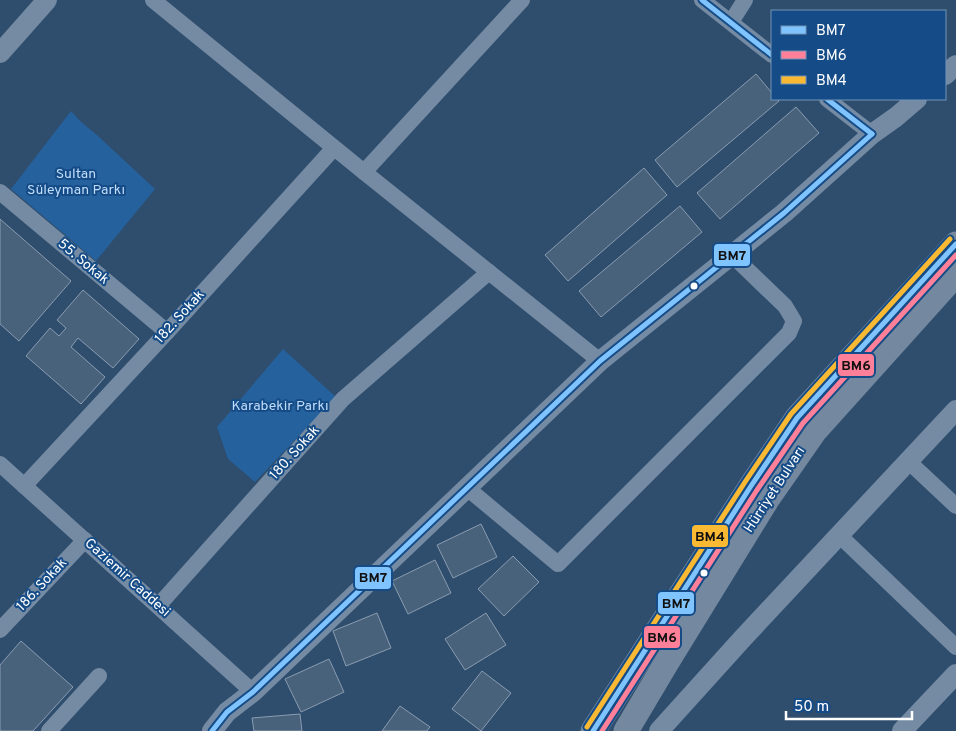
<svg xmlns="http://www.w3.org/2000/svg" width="956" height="731" viewBox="0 0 956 731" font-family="Overpass,sans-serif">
<rect width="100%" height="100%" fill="#2f4d6d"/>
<!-- green -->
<g fill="#25619d">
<polygon points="71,111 80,121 98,136 155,189 96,261 11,189"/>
<polygon points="283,349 336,397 255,482 228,459 217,427"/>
</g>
<!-- building -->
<g fill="#49627c" stroke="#899cb1">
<polygon points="756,74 772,93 772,99 777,99 779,101 677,187 655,160"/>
<polygon points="796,107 819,133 720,219 697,193"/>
<polygon points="644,168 667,195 568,281 545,255"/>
<polygon points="680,206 702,232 601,317 579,291"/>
<polygon points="0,219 71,281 19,341 0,324"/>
<polygon points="83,290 139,339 113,368 78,338 71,347 105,377 81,404 26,356 50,328 59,336 66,328 57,320"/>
<polygon points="481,524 497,557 453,578 437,545"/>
<polygon points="513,556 539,582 504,616 478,589"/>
<polygon points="435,560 451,593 408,614 392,581"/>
<polygon points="377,613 391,648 346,666 333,631"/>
<polygon points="486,613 506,645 465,670 445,639"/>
<polygon points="21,641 73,687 33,731 2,731 0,730 0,665"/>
<polygon points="329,659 344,692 301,712 285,679"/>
<polygon points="482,671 511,693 481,731 452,709"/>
<polygon points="400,706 430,727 427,731 382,731"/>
<polygon points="300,714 302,731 254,731 252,718"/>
</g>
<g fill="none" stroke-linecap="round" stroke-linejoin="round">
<!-- minor -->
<g stroke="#758ba3" stroke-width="16">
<polyline points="153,0 364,172 600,361"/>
<polyline points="702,0 772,55"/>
<polyline points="731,22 745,0"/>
<polyline points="827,99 872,134"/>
<polyline points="364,172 522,0"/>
<polyline points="0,192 167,332"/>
<polyline points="908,461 956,506"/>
<polyline points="0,464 253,692"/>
<polyline points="24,486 167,332 334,148"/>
<polyline points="467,488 558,564 789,333 794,321 785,306 732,255"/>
<polyline points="839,535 956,647"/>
<polyline points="158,606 343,399 489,272"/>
<polyline points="0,630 85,540"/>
<polyline points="49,731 99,676"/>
</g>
<!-- tertiary -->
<g stroke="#758ba3" stroke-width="20">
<polyline points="0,53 47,0"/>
<polyline points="945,75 956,65"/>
<polyline points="212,731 227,712 253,692 600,361 784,213 872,134 896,117 917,99"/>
<polyline points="659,731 743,638 956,410"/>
<polyline points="902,731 956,674"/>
</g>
<!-- primary -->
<g stroke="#7489a0" stroke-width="25">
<polyline points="593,731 751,486 797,418 956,244"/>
<polyline points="626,731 667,662 768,498 814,432 956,274"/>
</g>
<defs>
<g id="bus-1">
<polyline points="702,0 772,55"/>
<polyline points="827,99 872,134"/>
<polyline points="212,731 227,712 253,692 600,361 784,213 872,134"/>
<polyline points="593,731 751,486 797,418 956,244"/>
</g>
<polyline id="bus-2" points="602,731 757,490 803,423 956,255"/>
<polyline id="bus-3" points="587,727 745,482 791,414 950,239"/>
</defs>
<!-- bus-1 casing -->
<use href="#bus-1" stroke="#154c87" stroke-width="9"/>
<!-- bus-2 casing -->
<use href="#bus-2" stroke="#154c87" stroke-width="9"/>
<!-- bus-3 casing -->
<use href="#bus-3" stroke="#154c87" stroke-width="9"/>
<!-- bus-1 -->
<use href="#bus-1" stroke="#80c4ff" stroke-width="5"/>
<!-- bus-2 -->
<use href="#bus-2" stroke="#ff8098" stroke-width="5"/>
<!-- bus-3 -->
<use href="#bus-3" stroke="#fab933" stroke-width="5"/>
</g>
<!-- markers -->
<g fill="#fff" stroke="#154c87" stroke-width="2">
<circle cx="694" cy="286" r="4.5"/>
<circle cx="704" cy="573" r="4.5"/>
</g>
<g text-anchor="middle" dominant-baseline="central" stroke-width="4" stroke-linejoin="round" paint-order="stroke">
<!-- park labels -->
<g font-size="14" fill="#c0ddfb" stroke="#154c87">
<text x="76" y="174">Sultan<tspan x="76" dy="16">Süleyman Parkı</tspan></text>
<text x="280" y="406">Karabekir Parkı</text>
</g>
<!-- street labels -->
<g font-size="14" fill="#fff" stroke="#154c87">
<text transform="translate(83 262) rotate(40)">55. Sokak</text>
<text transform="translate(180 317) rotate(-48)">182. Sokak</text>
<text transform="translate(295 453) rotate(-48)">180. Sokak</text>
<text transform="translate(775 490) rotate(-57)">Hürriyet Bulvarı</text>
<text transform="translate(127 578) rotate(42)">Gaziemir Caddesi</text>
<text transform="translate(42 585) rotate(-47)">186. Sokak</text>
</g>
</g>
<g stroke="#154c87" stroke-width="2">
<rect x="713" y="243" width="38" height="24" rx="5" fill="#80c4ff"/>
<rect x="837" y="353" width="38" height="24" rx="5" fill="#ff8098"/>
<rect x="691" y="524" width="38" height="24" rx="5" fill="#fab933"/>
<rect x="354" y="566" width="38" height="24" rx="5" fill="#80c4ff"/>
<rect x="657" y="591" width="38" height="24" rx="5" fill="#80c4ff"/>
<rect x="643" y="625" width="38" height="24" rx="5" fill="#ff8098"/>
</g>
<g font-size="14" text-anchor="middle" font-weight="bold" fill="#111">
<text x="732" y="260">BM7</text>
<text x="856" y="370">BM6</text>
<text x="710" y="541">BM4</text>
<text x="373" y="582">BM7</text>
<text x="676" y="608">BM7</text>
<text x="662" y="642">BM6</text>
</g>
<!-- legend -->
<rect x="771" y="10" width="175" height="90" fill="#154c87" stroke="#7394b7"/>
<rect x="781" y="26" width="25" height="8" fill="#80c4ff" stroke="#7394b7"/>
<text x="816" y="35" font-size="15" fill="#ffffff">BM7</text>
<rect x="781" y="51" width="25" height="8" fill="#ff8098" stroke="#7394b7"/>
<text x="816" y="60" font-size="15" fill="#ffffff">BM6</text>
<rect x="781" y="76" width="25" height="8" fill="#fab933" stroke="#7394b7"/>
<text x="816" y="85" font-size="15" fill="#ffffff">BM4</text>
<!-- scale -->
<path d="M786 711v8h126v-8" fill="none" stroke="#ffffff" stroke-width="2.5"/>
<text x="794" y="711" font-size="15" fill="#ffffff" stroke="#154c87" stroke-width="4" paint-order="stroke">50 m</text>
</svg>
